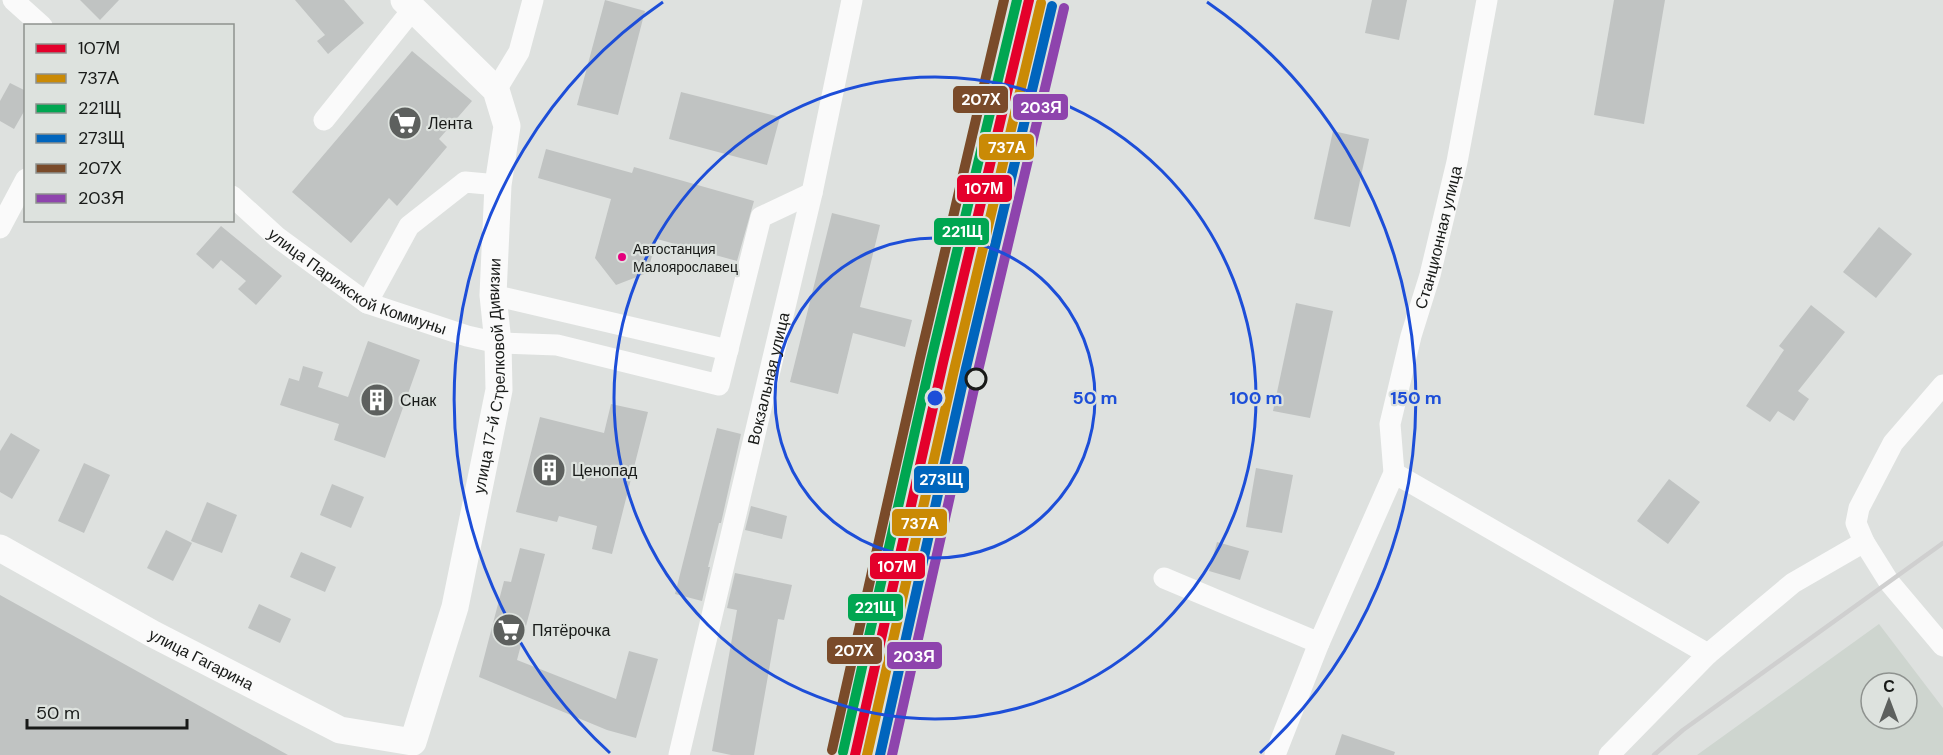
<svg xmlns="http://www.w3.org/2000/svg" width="1943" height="755" viewBox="0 0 1943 755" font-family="'DM Sans',sans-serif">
<rect width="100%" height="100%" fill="#dee1df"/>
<!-- built -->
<path fill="#ced5cf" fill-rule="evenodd" d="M 1879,624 L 1943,708 L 1943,755 L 1697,755 ZM 1871,683 L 1907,683 L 1907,719 L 1871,719 Z"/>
<!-- building -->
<g fill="#c0c3c2">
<polygon points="80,0 119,0 100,20"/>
<polygon points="295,0 344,0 364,23 328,54 317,41 325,35"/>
<polygon points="605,0 645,11 618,115 577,105"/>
<polygon points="1372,0 1407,0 1399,40 1365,33"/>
<polygon points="1614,0 1665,0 1644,124 1594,115"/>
<polygon points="412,51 472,101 439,139 447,147 397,206 389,198 351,243 292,192"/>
<polygon points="10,83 26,91 26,108 14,129 0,121 0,101"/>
<polygon points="681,92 780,117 767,165 669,139"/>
<polygon points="1333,131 1369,139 1350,227 1314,219"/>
<polygon points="546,149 632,173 634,167 754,201 737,261 657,239 647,273 616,285 595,258 611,199 538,178"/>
<polygon points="832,213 880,225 860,307 912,320 905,347 853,333 838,394 790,382"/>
<polygon points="221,226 282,276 256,305 238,289 246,281 221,260 213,269 196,254"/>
<polygon points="1879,227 1912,254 1876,298 1843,272"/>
<polygon points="1296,303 1333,311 1310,418 1273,411"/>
<polygon points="1811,305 1845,332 1798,391 1809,399 1794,421 1778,411 1770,422 1746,406 1784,350 1779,346"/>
<polygon points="368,341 420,360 385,458 334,440 339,424 280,405 289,378 299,381 303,366 323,372 318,387 348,397"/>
<polygon points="611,404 648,412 612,554 592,549 597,526 559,516 557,522 516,512 540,417 604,433"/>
<polygon points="717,428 741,434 721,523 719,523 708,567 710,567 702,601 675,594"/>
<polygon points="11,433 40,450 12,499 0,492 0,451"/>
<polygon points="84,463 110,475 84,533 58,521"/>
<polygon points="1256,468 1293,475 1282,533 1246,527"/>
<polygon points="1669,479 1700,502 1668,544 1637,521"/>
<polygon points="332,484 364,497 351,528 320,515"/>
<polygon points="207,502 237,515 222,553 191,541"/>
<polygon points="751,506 787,516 782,539 745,530"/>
<polygon points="166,530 192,543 173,581 147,568"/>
<polygon points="1217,542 1249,551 1240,580 1209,571"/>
<polygon points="520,548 545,554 517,660 616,699 629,651 658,659 636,738 607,730 479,677 504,581 511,582"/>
<polygon points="301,552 336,567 325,592 290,577"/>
<polygon points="735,573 792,585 784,620 778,619 754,755 731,755 712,751 737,610 727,608"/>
<polygon points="0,595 288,755 0,755"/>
<polygon points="259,604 291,619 280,643 248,628"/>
<polygon points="1342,734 1395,752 1394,755 1335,755"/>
</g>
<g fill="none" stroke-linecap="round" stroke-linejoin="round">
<!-- minor -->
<g stroke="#fafafa" stroke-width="21">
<polyline points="13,0 42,26"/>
<polyline points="496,90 519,52 533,0"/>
<polyline points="324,120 413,9"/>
<path id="s1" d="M 232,196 L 277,237 L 367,303 L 467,336 L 498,343 L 557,345 L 719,385 L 761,217 L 812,193"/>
<polyline points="0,228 26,179"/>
<polyline points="493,295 728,350"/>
<polyline points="367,303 409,226 465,182 498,185"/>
<polyline points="1943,385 1893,443 1859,508 1856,523 1864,542 1889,582 1943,646"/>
<polyline points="1394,473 1708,654 1793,583 1864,542"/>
<path id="s2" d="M 1164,578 L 1319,643 L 1394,473 L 1390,424 L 1411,336 L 1430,275 L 1457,162 L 1487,0"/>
<path id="s3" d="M 679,755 L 812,193 L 852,0"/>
<polyline points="1275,755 1319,643"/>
<polyline points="1609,755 1708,654"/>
</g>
<!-- major -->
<path stroke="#fafafa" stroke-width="27" id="s4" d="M 0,548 L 153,634 L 340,730 L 413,742 L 455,607 L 499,390 L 498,343 L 493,295 L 498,185 L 507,126 L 496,90 L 404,0"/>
<!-- rail -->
<polyline stroke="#cfcfcf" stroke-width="4.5" points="1654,755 1683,730 1943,543"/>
<defs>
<polyline id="rail-1" points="855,755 943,363 1029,0"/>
<polyline id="rail-2" points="867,755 955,366 1041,3"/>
<polyline id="rail-3" points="843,752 931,360 1017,0"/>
<polyline id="rail-4" points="880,755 966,368 1052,6"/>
<polyline id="rail-5" points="832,750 920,358 1004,0"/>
<polyline id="rail-6" points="892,755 978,371 1064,8"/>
</defs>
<!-- rail-1 casing -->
<use href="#rail-1" stroke="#dde2de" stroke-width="15"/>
<!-- rail-2 casing -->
<use href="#rail-2" stroke="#dde2de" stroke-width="15"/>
<!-- rail-3 casing -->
<use href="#rail-3" stroke="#dde2de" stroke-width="15"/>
<!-- rail-4 casing -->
<use href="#rail-4" stroke="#dde2de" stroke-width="15"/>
<!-- rail-5 casing -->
<use href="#rail-5" stroke="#dde2de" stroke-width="15"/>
<!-- rail-6 casing -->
<use href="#rail-6" stroke="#dde2de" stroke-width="15"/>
<!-- rail-1 -->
<use href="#rail-1" stroke="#e4002b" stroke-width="10"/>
<!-- rail-2 -->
<use href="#rail-2" stroke="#ca8a05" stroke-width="10"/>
<!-- rail-3 -->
<use href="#rail-3" stroke="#00a651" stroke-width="10"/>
<!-- rail-4 -->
<use href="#rail-4" stroke="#0065bd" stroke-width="10"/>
<!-- rail-5 -->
<use href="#rail-5" stroke="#7a4b2a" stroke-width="10"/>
<!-- rail-6 -->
<use href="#rail-6" stroke="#8e44ad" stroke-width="10"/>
</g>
<!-- distance rings -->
<g fill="none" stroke="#1d4ed8" stroke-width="3">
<circle cx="935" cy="398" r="160"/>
<circle cx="935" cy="398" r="321"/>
<path d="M610 753A481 481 0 0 1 663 2M1207 2A481 481 0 0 1 1260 753"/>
</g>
<!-- icons -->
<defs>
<symbol id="supermarket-disc" viewBox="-11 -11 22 22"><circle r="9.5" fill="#5d605e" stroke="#dde2de"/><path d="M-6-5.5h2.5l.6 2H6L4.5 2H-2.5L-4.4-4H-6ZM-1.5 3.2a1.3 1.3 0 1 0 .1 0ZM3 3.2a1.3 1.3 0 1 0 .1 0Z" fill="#fff"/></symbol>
<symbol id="building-disc" viewBox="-11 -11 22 22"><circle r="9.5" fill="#5d605e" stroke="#dde2de"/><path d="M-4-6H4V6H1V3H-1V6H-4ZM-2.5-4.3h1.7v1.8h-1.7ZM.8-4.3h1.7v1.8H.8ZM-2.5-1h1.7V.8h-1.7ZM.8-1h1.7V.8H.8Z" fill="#fff"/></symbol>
</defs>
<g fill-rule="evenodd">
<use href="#supermarket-disc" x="386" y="104" width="38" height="38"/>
<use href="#building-disc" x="358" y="381" width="38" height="38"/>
<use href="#building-disc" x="530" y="451" width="38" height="38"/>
<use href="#supermarket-disc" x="490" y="611" width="38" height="38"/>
</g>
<!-- markers -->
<circle fill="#e5007d" stroke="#dde2de" stroke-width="2" cx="622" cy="257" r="5"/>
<circle fill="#dde2de" stroke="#181a18" stroke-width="3" cx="976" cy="379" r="10"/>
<g text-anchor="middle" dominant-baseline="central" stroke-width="4.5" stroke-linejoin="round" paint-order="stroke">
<!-- bus labels -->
<g font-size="14" fill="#181a18" stroke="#dde2de" text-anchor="start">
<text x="633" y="249">Автостанция<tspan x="633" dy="18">Малоярославец</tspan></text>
</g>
<!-- poi labels -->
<g font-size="16" fill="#181a18" stroke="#dde2de" text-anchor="start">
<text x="428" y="123">Лента</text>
<text x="400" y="400">Снак</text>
<text x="572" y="470">Ценопад</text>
<text x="532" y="630">Пятёрочка</text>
</g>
<!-- street labels -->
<g font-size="16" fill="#181a18" stroke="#dde2de">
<text stroke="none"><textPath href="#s2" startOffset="596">Станционная улица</textPath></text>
<text stroke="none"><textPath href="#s1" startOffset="154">улица Парижской Коммуны</textPath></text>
<text stroke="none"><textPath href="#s4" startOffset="836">улица 17-й Стрелковой Дивизии</textPath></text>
<text stroke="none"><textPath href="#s3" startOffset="387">Вокзальная улица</textPath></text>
<text stroke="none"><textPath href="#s4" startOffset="230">улица Гагарина</textPath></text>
</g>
</g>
<circle cx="935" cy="398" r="9" fill="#1d4ed8" stroke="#dde2de" stroke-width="3"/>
<g font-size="18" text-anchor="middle" font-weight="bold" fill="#1d4ed8" stroke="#dde2de" stroke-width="4.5" stroke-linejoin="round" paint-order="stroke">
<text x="1095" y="404">50 m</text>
<text x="1256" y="404">100 m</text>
<text x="1416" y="404">150 m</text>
</g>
<g stroke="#dde2de" stroke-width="2">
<rect x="952" y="85" width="57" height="29" rx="6" fill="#7a4b2a"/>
<rect x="1012" y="93" width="57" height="28" rx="6" fill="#8e44ad"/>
<rect x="978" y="133" width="57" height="28" rx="6" fill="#ca8a05"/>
<rect x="956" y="174" width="57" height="29" rx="6" fill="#e4002b"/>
<rect x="933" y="217" width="57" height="29" rx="6" fill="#00a651"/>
<rect x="913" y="465" width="57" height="29" rx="6" fill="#0065bd"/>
<rect x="891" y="508" width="57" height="29" rx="6" fill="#ca8a05"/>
<rect x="869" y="552" width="57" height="28" rx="6" fill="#e4002b"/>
<rect x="847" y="593" width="57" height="29" rx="6" fill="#00a651"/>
<rect x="826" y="636" width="57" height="29" rx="6" fill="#7a4b2a"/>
<rect x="886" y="641" width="57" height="29" rx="6" fill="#8e44ad"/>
</g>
<g font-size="16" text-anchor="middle" font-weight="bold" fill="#fff">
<text x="981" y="105">207Х</text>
<text x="1041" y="113">203Я</text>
<text x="1007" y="153">737А</text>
<text x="984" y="194">107М</text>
<text x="962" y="237">221Щ</text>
<text x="941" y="485">273Щ</text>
<text x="920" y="529">737А</text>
<text x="897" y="572">107М</text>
<text x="875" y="613">221Щ</text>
<text x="854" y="656">207Х</text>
<text x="914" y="662">203Я</text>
</g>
<!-- legend -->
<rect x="24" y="24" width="210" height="198" fill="#dde2de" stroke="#8e928f" stroke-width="1.5"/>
<rect x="36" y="44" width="30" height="9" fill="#e4002b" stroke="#8e928f" stroke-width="1.5"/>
<text x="78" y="54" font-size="18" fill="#181a18">107М</text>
<rect x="36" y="74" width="30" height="9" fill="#ca8a05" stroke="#8e928f" stroke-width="1.5"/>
<text x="78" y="84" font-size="18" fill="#181a18">737А</text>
<rect x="36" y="104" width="30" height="9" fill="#00a651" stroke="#8e928f" stroke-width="1.5"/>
<text x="78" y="114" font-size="18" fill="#181a18">221Щ</text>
<rect x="36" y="134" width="30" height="9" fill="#0065bd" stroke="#8e928f" stroke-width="1.5"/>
<text x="78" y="144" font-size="18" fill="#181a18">273Щ</text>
<rect x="36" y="164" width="30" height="9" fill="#7a4b2a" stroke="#8e928f" stroke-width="1.5"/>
<text x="78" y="174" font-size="18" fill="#181a18">207Х</text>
<rect x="36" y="194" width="30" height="9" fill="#8e44ad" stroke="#8e928f" stroke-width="1.5"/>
<text x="78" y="204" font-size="18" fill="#181a18">203Я</text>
<!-- north arrow -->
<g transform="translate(1889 701)"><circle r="28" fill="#dde2de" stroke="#8e928f" stroke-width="1.5"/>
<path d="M0-4.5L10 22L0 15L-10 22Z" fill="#5d605e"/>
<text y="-9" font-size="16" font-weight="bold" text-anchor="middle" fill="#181a18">С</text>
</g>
<!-- scale -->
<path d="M27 719v9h160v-9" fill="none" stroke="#181a18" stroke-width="3"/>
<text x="36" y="719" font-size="18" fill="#181a18" stroke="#dde2de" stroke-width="4.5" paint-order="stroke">50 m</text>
</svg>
